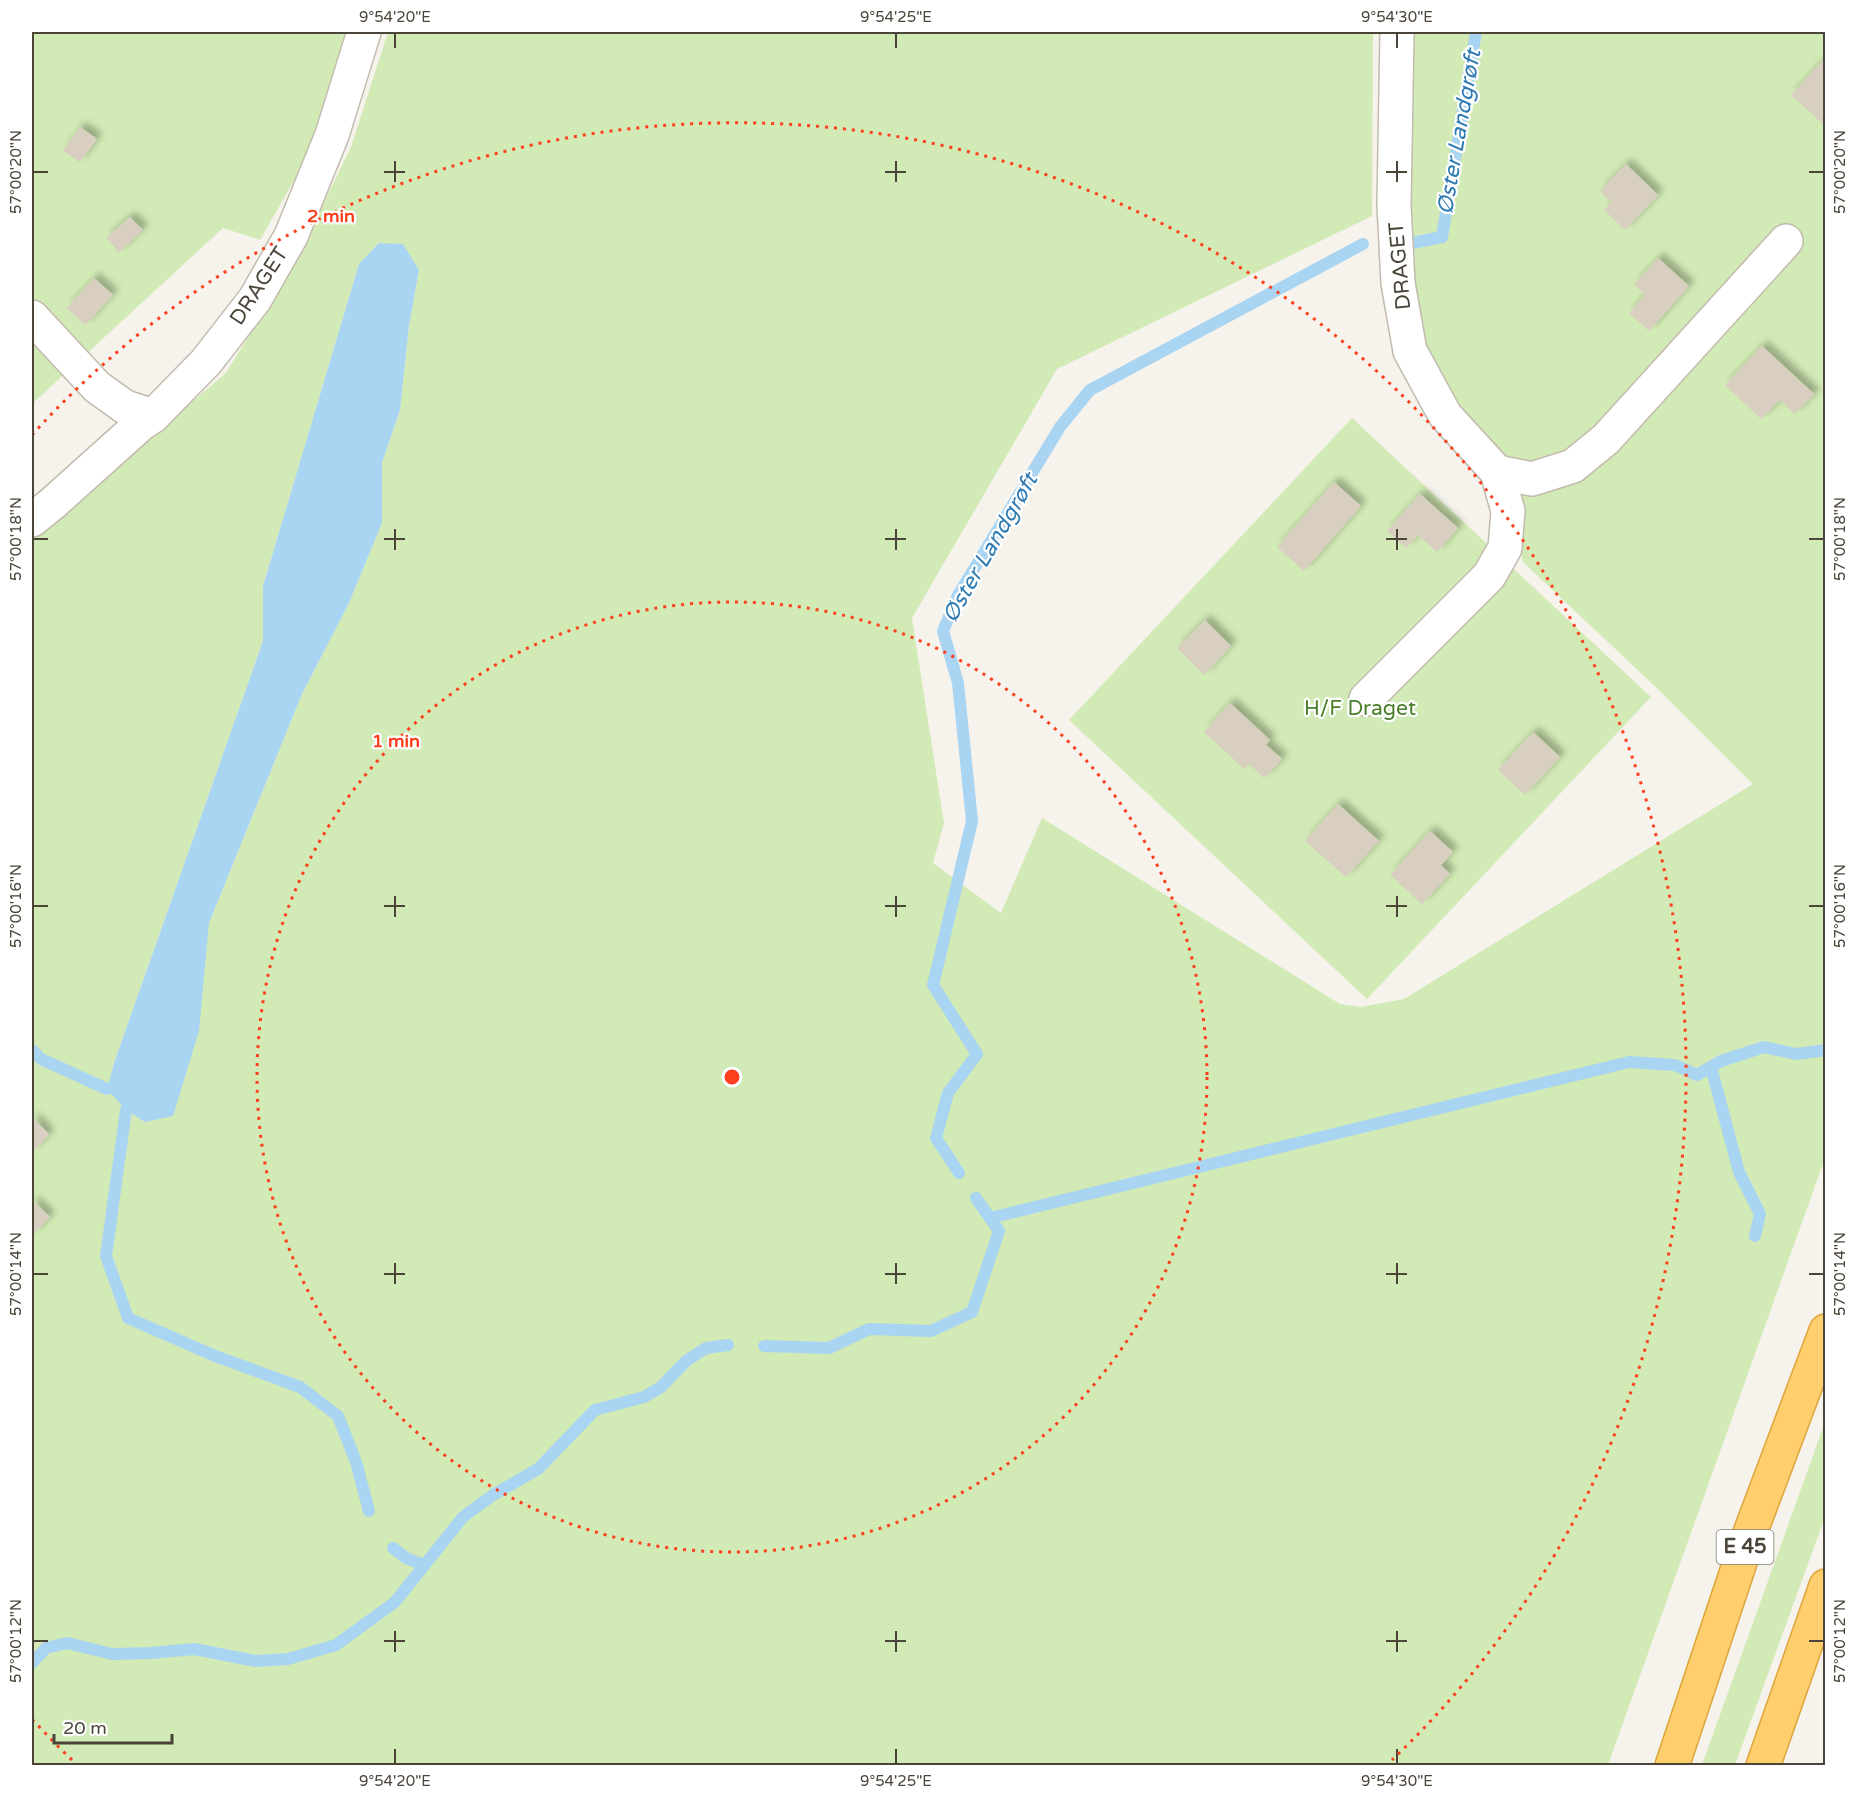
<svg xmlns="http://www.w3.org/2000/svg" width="1857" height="1797" viewBox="0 0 1857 1797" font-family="'Varela Round',sans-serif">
<defs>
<filter id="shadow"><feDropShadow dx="5.5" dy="-5.5" stdDeviation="3" flood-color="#0004"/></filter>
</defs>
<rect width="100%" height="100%" fill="#f6f3ec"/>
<!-- green -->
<g fill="#d2eab5" fill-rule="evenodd">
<polygon points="32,32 349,32 312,149 260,240 223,228 32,404"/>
<path d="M 388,32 L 1373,32 L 1372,216 L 1057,369 L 912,618 L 944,823 L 933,863 L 1001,913 L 1042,818 L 1340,1004 L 1361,1007 L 1404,999 L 1753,784 L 1663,694 L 1523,562 L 1498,457 L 1456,412 L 1420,334 L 1404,270 L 1409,32 L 1825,32 L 1825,1158 L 1608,1765 L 32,1765 L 32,538 L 226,373 L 296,260 L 351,147 ZM 379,243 L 419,270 L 409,326 L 400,410 L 382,463 L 382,523 L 349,603 L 302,694 L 209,923 L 107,1089 L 114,1063 L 263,641 L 263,586 L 359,264 Z"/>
<polygon points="1352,418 1651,697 1367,999 1069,720"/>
<polygon points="1825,1422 1825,1517 1735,1765 1702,1765"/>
</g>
<!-- water -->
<polygon fill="#a9d4f2" points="379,243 403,244 419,270 409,326 400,410 382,463 382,523 349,603 302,694 209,923 199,1031 173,1116 145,1122 126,1110 107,1089 114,1063 263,641 263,586 359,264"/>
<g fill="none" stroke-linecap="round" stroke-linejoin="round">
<!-- stream -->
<g stroke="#a9d4f2" stroke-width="12">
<polyline points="1412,243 1442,237 1476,32"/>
<polyline points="32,1050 41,1059 107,1089"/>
<polyline points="1711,1067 1739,1172 1760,1214 1755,1236"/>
<polyline points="126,1110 106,1256 128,1318 215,1356 300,1387 338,1416 356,1462 369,1511"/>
<polyline points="959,1173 936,1138 948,1093 977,1054 933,985 972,821 958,683 943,631 957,597 1060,427 1090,390 1363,244"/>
<polyline points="990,1218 1629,1062 1675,1065 1697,1075 1721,1061 1764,1047 1796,1054 1826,1050"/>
<polyline points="764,1346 829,1348 869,1329 931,1331 972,1312 999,1231 976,1198"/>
<polyline points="393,1548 406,1558 424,1565"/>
<polyline points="32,1663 46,1648 67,1643 112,1654 151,1653 194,1649 256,1661 288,1659 336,1645 395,1602 463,1517 493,1495 538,1469 595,1410 644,1397 661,1387 686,1361 706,1348 728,1345"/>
</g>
</g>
<!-- building -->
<g fill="#d8cfc1" filter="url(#shadow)">
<polygon points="1826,57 1826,127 1791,95"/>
<polygon points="80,127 97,139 80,162 63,151"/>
<polygon points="1626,164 1658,195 1625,230 1604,210 1611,202 1600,191"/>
<polygon points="130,217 143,230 119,252 106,238"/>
<polygon points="1658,258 1689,286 1649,331 1629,313 1645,295 1634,285"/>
<polygon points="94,278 113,295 85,325 67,308"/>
<polygon points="1762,346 1814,394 1795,414 1780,400 1761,419 1725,385"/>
<polygon points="1334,482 1361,506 1304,571 1277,547"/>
<polygon points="1420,494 1458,528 1437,552 1418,535 1406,548 1387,531"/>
<polygon points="1205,620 1231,646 1204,675 1177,648"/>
<polygon points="1230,703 1270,740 1266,745 1282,759 1264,778 1249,764 1244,769 1204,732"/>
<polygon points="1533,732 1560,757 1525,795 1498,770"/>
<polygon points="1338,804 1379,841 1346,877 1305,841"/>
<polygon points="1430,831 1453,852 1441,865 1450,874 1422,904 1390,875"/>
<polygon points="32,1117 49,1134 32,1153"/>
<polygon points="32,1200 50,1217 32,1236"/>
</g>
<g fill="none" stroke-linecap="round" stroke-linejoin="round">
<defs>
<g id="minor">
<polyline points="32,317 97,387 125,407 153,416"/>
<polyline points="1497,472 1532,479 1573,466 1606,439 1786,241"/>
<polyline points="32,520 53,503 141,424 153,416 206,362 255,299 291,236 332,135 364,32"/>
<polyline points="1366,699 1489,576 1505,548 1508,511 1497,472 1445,415 1410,351 1398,283 1394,205 1397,32"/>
</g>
<g id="motorway">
<polyline points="1672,1766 1747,1541 1826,1331"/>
<polyline points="1763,1766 1826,1586"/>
</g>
</defs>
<!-- minor casing -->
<use href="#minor" stroke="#c2bbae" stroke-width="36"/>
<!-- motorway casing -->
<use href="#motorway" stroke="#e0a43c" stroke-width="36"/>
<!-- minor -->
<use href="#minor" stroke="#fff" stroke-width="33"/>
<!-- motorway -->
<use href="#motorway" stroke="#ffcf6e" stroke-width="33"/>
</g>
<!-- ticks -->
<path fill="none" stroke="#4b4439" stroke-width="2" d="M 395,33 L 395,48M 896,33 L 896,48M 1397,33 L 1397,48M 395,161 L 395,182M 896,161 L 896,182M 1397,161 L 1397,182M 33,172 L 48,172M 384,172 L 405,172M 885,172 L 906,172M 1386,172 L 1407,172M 1809,172 L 1824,172M 395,529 L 395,550M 896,529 L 896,550M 1397,529 L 1397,550M 33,539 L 48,539M 384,539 L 405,539M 885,539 L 906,539M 1386,539 L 1407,539M 1809,539 L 1824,539M 395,896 L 395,917M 896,896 L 896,917M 1397,896 L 1397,917M 33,906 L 48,906M 384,906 L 405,906M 885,906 L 906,906M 1386,906 L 1407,906M 1809,906 L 1824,906M 395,1263 L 395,1284M 896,1263 L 896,1284M 1397,1263 L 1397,1284M 33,1274 L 48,1274M 384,1274 L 405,1274M 885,1274 L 906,1274M 1386,1274 L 1407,1274M 1809,1274 L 1824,1274M 395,1631 L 395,1652M 896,1631 L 896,1652M 1397,1631 L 1397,1652M 33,1641 L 48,1641M 384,1641 L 405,1641M 885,1641 L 906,1641M 1386,1641 L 1407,1641M 1809,1641 L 1824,1641M 395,1749 L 395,1764M 896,1749 L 896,1764M 1397,1749 L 1397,1764"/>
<!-- distance rings -->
<g fill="none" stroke="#fc3f1d" stroke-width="3" stroke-dasharray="3 6">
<circle cx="732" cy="1077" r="475"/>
<path d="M72 1760A950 950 0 0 1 32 1719M32 435A950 950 0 1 1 1392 1760"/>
</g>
<g text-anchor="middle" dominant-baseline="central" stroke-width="4.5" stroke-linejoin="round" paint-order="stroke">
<!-- shield labels -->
<rect fill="#fff" stroke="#817c74" stroke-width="1.5" x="1716.5" y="1530" width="57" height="34" rx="4.5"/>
<g font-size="20" font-weight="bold" fill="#4b4439">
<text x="1745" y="1547">E 45</text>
</g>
<!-- street labels -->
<g font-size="21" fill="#4b4439" stroke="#fff">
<text transform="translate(1400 266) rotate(-95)">DRAGET</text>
<text transform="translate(259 286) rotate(-57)">DRAGET</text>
</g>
<!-- park labels -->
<g font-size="21" fill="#4a7f2a" stroke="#fff">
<text x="1360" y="708">H/F Draget</text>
</g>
<!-- water labels -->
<g font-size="22" font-style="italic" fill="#2e7ab2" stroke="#fff">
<text transform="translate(1459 132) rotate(-80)">Øster Landgrøft</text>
<text transform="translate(990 548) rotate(-60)">Øster Landgrøft</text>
</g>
</g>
<circle cx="732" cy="1077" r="9" fill="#fc3f1d" stroke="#fff" stroke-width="3"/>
<g font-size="18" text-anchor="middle" font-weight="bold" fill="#fc3f1d" stroke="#fff" stroke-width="4.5" stroke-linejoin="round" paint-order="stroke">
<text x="331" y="222">2 min</text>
<text x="396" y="747">1 min</text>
</g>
<!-- border -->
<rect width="1857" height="1797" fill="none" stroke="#ffffff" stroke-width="66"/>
<!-- scale -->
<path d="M54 1734v9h118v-9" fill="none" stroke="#4b4439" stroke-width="3"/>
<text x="63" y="1734" font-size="18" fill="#4b4439" stroke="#ffffff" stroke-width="4.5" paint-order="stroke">20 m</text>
<rect x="33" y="33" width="1791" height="1731" fill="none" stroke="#4b4439" stroke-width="2"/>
<g font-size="15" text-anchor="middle" fill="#4b4439">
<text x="395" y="22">9°54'20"E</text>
<text x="896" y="22">9°54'25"E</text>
<text x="1397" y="22">9°54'30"E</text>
<text transform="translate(16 172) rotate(-90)" y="5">57°00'20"N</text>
<text transform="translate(1840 172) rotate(-90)" y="5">57°00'20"N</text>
<text transform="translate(16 539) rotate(-90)" y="5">57°00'18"N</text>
<text transform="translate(1840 539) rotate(-90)" y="5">57°00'18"N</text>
<text transform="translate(16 906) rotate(-90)" y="5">57°00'16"N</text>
<text transform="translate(1840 906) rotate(-90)" y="5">57°00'16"N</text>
<text transform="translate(16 1274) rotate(-90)" y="5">57°00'14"N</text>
<text transform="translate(1840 1274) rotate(-90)" y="5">57°00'14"N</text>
<text transform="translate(16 1641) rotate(-90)" y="5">57°00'12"N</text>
<text transform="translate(1840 1641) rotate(-90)" y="5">57°00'12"N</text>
<text x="395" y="1786">9°54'20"E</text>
<text x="896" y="1786">9°54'25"E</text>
<text x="1397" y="1786">9°54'30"E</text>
</g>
</svg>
